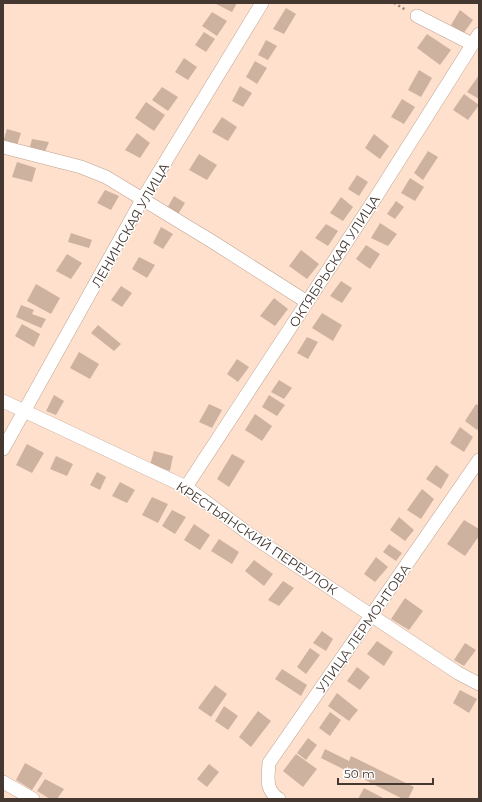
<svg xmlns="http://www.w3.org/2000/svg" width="482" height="802" viewBox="0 0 482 802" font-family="Montserrat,sans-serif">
<rect width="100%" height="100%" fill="#fee0cd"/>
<!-- building -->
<g fill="#ceb2a0">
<polygon points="216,3 237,3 232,12 216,4"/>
<polygon points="286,8 296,14 284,34 273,29"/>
<polygon points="460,10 473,20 463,34 451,25"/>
<polygon points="212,12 227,21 217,36 202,26"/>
<polygon points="204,32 215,39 206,52 195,45"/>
<polygon points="427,34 451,50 440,65 417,48"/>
<polygon points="266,40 277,46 268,60 258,55"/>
<polygon points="184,58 197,67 188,80 175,72"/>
<polygon points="255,61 267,68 257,84 246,77"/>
<polygon points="419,70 432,78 421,97 408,90"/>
<polygon points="479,75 479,99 467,92"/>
<polygon points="240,86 252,93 243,107 232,101"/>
<polygon points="162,87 178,97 168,111 152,100"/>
<polygon points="464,94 479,105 468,120 453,110"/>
<polygon points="402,99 415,107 404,124 391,117"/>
<polygon points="146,102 165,115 154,131 135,118"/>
<polygon points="222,117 237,127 228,141 212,132"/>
<polygon points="7,129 21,133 17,145 3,142"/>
<polygon points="137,133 150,143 140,158 125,150"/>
<polygon points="374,134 389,146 380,159 365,148"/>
<polygon points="32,139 49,142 44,154 29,150"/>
<polygon points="428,151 438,157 423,180 414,173"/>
<polygon points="199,154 217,165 207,180 189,170"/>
<polygon points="17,162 36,168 32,182 12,177"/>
<polygon points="357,175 368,182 359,196 348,189"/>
<polygon points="410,178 424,187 415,201 401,193"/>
<polygon points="105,190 119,196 111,210 97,203"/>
<polygon points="174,196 185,203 177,216 166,210"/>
<polygon points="341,197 353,207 343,221 330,213"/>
<polygon points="396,201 404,207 395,219 387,214"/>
<polygon points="380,223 397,234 388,246 371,238"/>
<polygon points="326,224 338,231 328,246 315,238"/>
<polygon points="161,227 173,234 163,249 153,243"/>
<polygon points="71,233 92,240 89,248 68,242"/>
<polygon points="366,245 380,254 370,269 356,259"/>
<polygon points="301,250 319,264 307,279 289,266"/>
<polygon points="67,254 82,263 71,279 56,271"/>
<polygon points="139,257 155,265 147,278 132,269"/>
<polygon points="341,281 352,288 342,303 330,296"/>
<polygon points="36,284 60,298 51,314 27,301"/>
<polygon points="121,286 132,293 122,307 111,300"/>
<polygon points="274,298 288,309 275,326 260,316"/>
<polygon points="21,305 34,310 32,314 46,319 41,328 16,317"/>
<polygon points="322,313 342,325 333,341 312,328"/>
<polygon points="22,324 40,334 34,347 15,336"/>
<polygon points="98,325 121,344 114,351 91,333"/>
<polygon points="307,337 318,342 308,359 297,353"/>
<polygon points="79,352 99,364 90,379 70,368"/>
<polygon points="237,359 249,367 238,382 227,374"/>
<polygon points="279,380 292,388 284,399 271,392"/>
<polygon points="54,395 64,401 56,415 46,411"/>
<polygon points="269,395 285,405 277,416 262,407"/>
<polygon points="209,404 222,410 212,428 199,422"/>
<polygon points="476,404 479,406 479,427 477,430 465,421"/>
<polygon points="255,414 272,426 262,441 245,430"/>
<polygon points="460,427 473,437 464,452 450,443"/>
<polygon points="27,444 44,453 32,473 16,465"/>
<polygon points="154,451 173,456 170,471 150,465"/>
<polygon points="232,454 245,461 229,487 217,479"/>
<polygon points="56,456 73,464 67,476 50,469"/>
<polygon points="436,465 449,475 441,489 426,479"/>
<polygon points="97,472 106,477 100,490 90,485"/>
<polygon points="120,482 135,490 127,503 112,496"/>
<polygon points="422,489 434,499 421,519 407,510"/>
<polygon points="152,497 168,504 158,523 142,515"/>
<polygon points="172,510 186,517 175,534 162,526"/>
<polygon points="399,517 414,530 405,541 390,530"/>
<polygon points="464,520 479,529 479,536 465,556 447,544"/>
<polygon points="194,524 210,535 200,550 184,540"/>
<polygon points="219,539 239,552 232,564 211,551"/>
<polygon points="389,544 402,553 396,561 383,552"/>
<polygon points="376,557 388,567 375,582 364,574"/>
<polygon points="254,560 273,574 264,586 245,571"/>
<polygon points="283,581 294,588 279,606 268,600"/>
<polygon points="405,598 423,611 409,630 391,619"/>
<polygon points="322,631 333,639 326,651 313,643"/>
<polygon points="377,641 393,652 384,666 367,654"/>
<polygon points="465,643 476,650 464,666 454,660"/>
<polygon points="310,648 320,655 306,674 297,667"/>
<polygon points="357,667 370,677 360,690 347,681"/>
<polygon points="282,669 307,685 301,696 275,679"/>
<polygon points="215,685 227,694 211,717 198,708"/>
<polygon points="460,690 477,699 469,713 453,703"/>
<polygon points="337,693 358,710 349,721 328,706"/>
<polygon points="224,706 238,716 228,730 215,721"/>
<polygon points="258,711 271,721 251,747 239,737"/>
<polygon points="330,712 341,720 330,736 319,728"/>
<polygon points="308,738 317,745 306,760 297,753"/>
<polygon points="325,749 349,761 351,756 414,787 408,799 403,799 321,758"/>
<polygon points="296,754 317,769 303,787 283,771"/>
<polygon points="25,763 43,773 32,790 16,780"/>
<polygon points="209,764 219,772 207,787 197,779"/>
<polygon points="45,779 64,789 57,799 50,799 37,791"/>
<polygon points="364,788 385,799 358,799"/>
</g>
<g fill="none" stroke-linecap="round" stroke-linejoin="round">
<defs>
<g id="minor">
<polyline points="417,16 472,44"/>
<polyline points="3,147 81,167 106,177 213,242 307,302"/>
<polyline points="3,401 186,487 249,534 458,673 479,684"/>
<polyline points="3,449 142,200 262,3"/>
<polyline points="186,487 376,197 479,34"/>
<polyline points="3,782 33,799"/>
<path d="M 279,799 C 265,790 268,778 269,763 L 479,460"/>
</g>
</defs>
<!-- minor casing -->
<use href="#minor" stroke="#bea290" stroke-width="14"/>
<!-- path -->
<polyline stroke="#9a8679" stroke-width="2.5" stroke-dasharray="2 3" stroke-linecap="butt" points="394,3 406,10"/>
<!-- minor -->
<use href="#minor" stroke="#fff" stroke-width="13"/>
</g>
<g text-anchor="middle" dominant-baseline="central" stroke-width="3" stroke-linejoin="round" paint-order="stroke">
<!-- street labels -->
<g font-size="13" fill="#443831" stroke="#fff">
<text transform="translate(130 225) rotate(-60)">ЛЕНИНСКАЯ УЛИЦА</text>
<text transform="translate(334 261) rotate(-57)">ОКТЯБРЬСКАЯ УЛИЦА</text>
<text transform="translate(257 538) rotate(34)">КРЕСТЬЯНСКИЙ ПЕРЕУЛОК</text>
<text transform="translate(363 628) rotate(-55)">УЛИЦА ЛЕРМОНТОВА</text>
</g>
</g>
<!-- border -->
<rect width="482" height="802" fill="none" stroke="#443831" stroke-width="8"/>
<!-- scale -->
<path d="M338 778v6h95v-6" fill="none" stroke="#443831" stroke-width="2"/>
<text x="344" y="778" font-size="12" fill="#443831" stroke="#ffffff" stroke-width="3" paint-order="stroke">50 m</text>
</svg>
